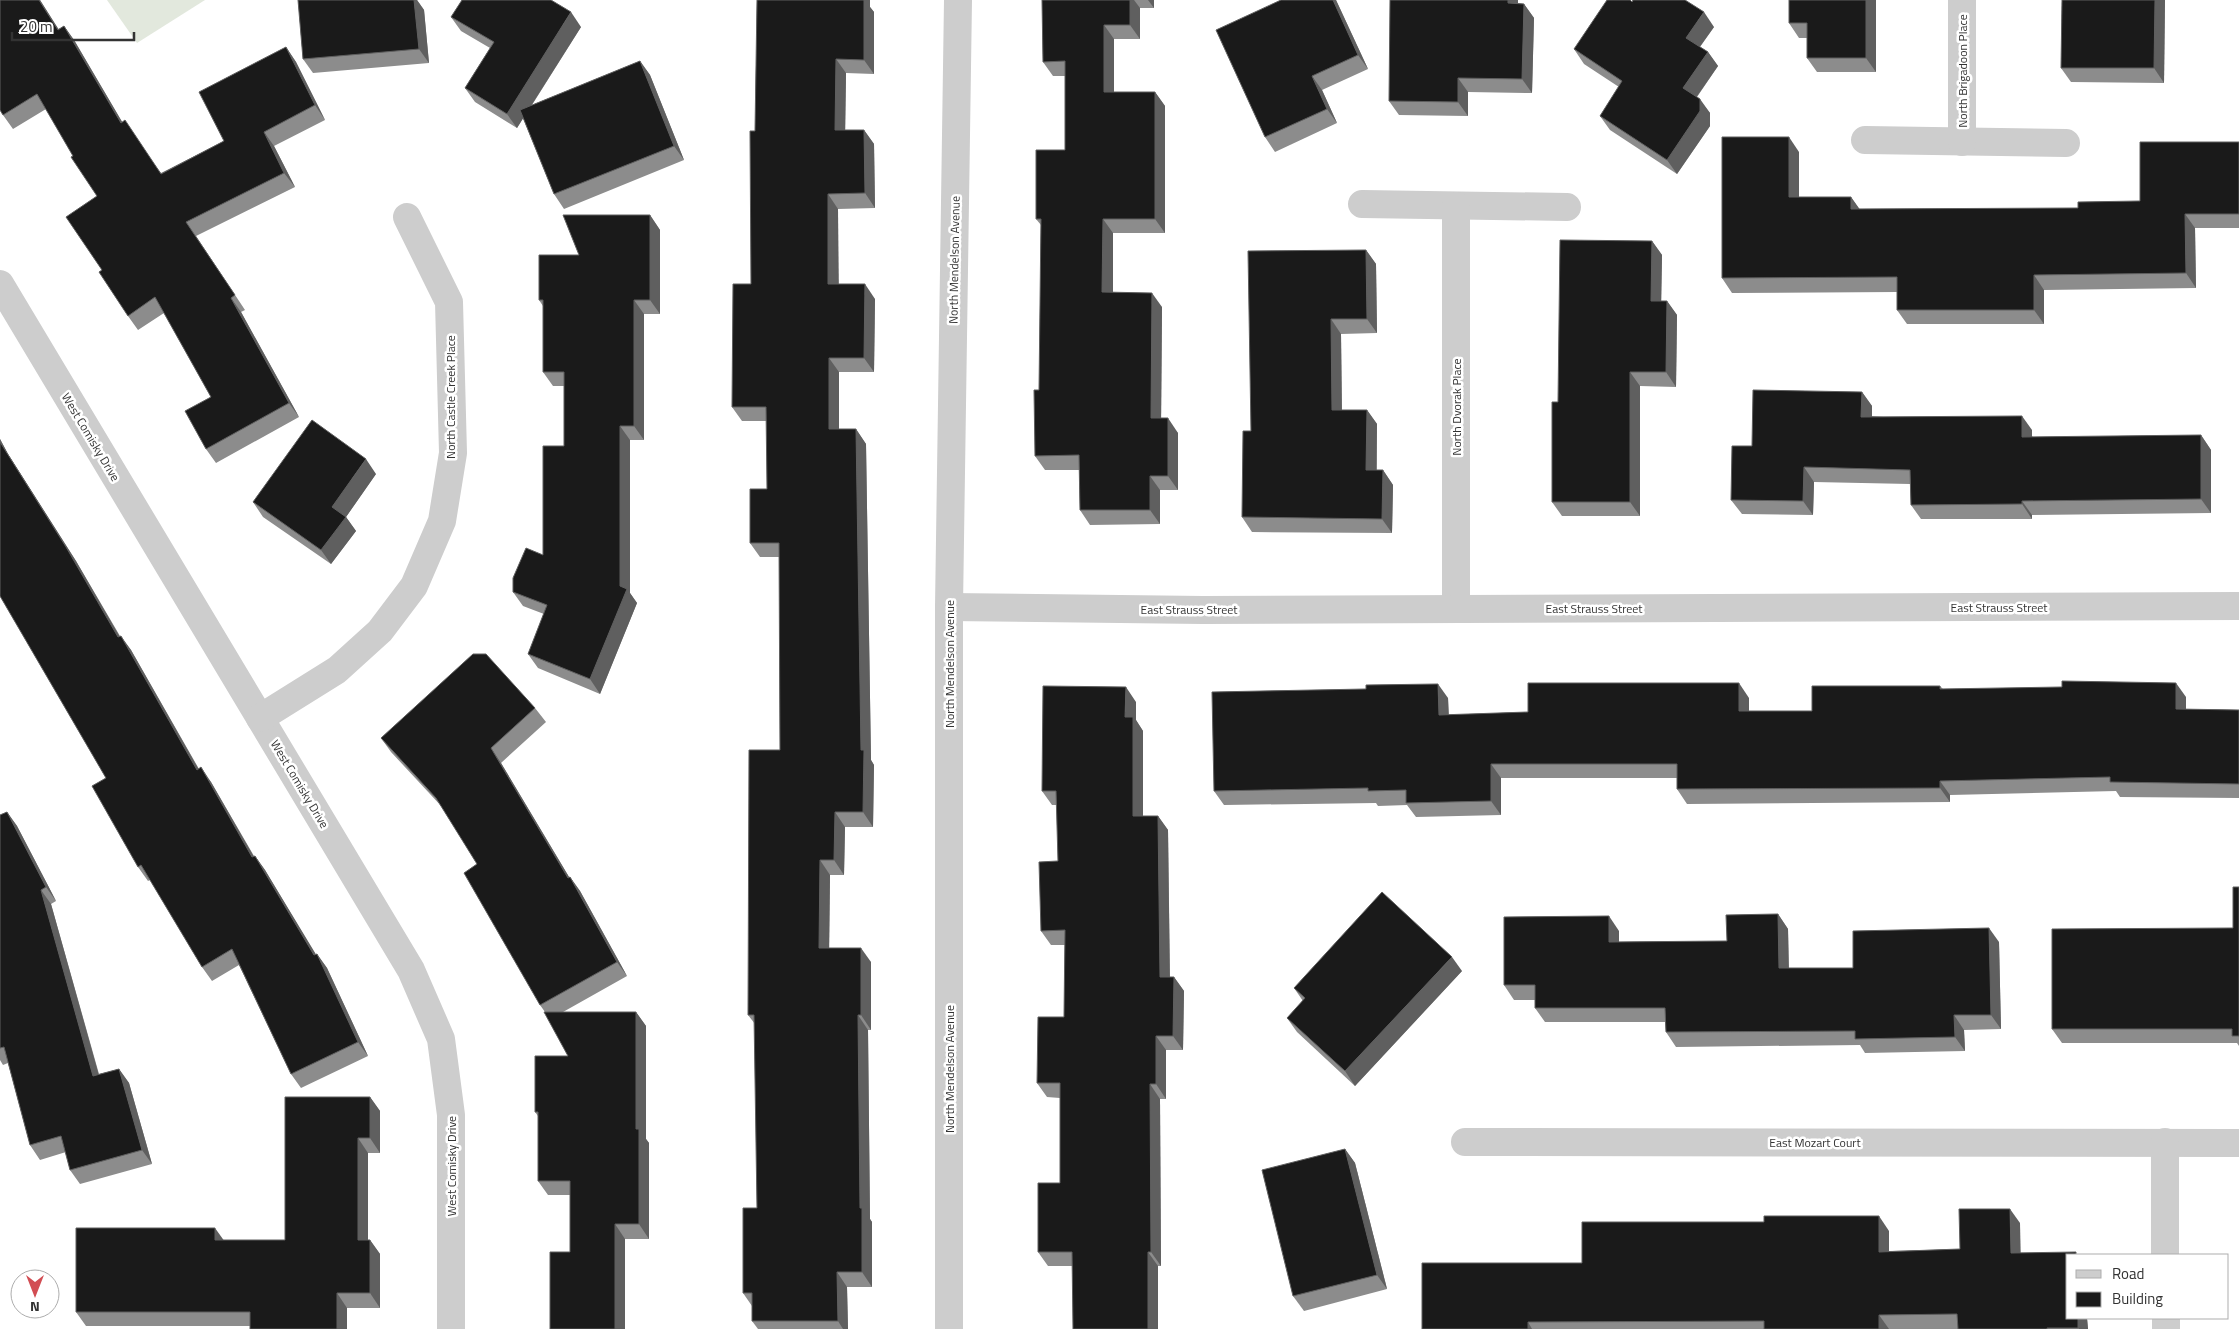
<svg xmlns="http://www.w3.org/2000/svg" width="2239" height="1329" viewBox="0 0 2239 1329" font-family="'Titillium Web',sans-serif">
<rect width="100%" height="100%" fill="#fff"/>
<!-- green -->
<polygon fill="#e2e8dd" points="107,0 205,0 137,43"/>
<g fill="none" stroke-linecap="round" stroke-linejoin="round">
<!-- street -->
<g stroke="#cdcdcd" stroke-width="28">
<polyline points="1865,140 2066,143"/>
<polyline points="1962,142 1962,0"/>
<polyline points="1362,204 1567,207"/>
<polyline points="1456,206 1456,609"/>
<polyline points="0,284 411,970 441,1039 451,1115 451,1329"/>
<polyline points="949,607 1203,610 2239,606"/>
<polyline points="260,718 337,670 380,631 414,586 442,521 453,453 449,302 407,217"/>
<polyline points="1465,1142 2239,1143"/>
<polyline points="2165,1142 2165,1255"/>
<polyline points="2166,1318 2166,1329"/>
<polyline points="949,1329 949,607 958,0"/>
</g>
</g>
<!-- wall -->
<g fill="#8c8c8c">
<polygon points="0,0 40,0 58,29 64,26 74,40 122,122 161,173 224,141 286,47 296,62 325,120 274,146 295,187 196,236 245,310 241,312 299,417 216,463 206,449 211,397 164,313 138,330 128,316 102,270 97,196 46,109 13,129 3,115"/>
<polygon points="298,0 417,0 424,10 429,63 313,73 303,59"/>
<polygon points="757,0 870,0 870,7 874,12 874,74 846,73 845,130 864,130 874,144 875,208 838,209 838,284 875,299 874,372 839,372 839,429 856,429 866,444 871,760 874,765 873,827 845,827 844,875 830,875 829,948 871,962 871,1030 868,1030 870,1219 872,1222 872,1287 847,1287 848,1329 758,1329 752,1321 752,1306 743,1293 757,1208 755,1024 748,1015 780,750 779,557 760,557 750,543 767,489 767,421 742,421 732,407 751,284 755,131"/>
<polygon points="1042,0 1154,0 1154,8 1140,8 1140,39 1114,39 1114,92 1155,92 1165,106 1165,233 1113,233 1113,292 1162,307 1161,418 1178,433 1178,490 1160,490 1160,524 1090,525 1080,510 1079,470 1045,470 1035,456 1039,390 1041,225 1036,219 1065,150 1065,76 1053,76 1043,62"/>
<polygon points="1281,0 1336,0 1368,69 1322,90 1337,123 1275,152 1265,137"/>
<polygon points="1518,0 1518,3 1524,4 1534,18 1532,93 1468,92 1468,116 1399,115 1389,101"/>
<polygon points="1876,0 1876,72 1817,72 1807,58 1807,38 1799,38 1789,23"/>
<polygon points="2062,0 2165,0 2164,83 2071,82 2061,68"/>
<polygon points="1632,2 1714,27 1700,47 1708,52 1718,66 1697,97 1710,113 1710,126 1677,174 1610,130 1600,116 1619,87 1584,64 1574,49"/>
<polygon points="451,17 581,27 532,105 640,61 650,75 684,160 564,209 554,194 523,118 517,128 475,102 465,88 490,48 461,31"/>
<polygon points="2239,142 2239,228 2195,228 2196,288 2044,290 2044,324 1907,324 1897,310 1897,292 1732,293 1722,278 1799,152 1799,197 1851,197 1859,209 2078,208 2140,201"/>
<polygon points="650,215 660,230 660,314 644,314 644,440 630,440 630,593 637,603 600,694 538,668 528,654 544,614 523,606 513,592 543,555 564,446 564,386 553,386 543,372 543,306 539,300 579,255"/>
<polygon points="1652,241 1662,255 1661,301 1667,301 1677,315 1676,387 1640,386 1640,516 1562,516 1552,502 1558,402"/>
<polygon points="1366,250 1376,264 1377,333 1341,334 1342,410 1367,410 1377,424 1377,470 1383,470 1393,485 1392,533 1252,532 1242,517 1251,431"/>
<polygon points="1862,392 1872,406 1872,416 2032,430 2032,437 2201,435 2211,450 2211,513 2032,515 2032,519 1921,519 1911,505 1910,484 1814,482 1813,515 1742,514 1731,500 1752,446"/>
<polygon points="0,439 8,454 76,561 120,636 131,650 199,769 211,782 254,856 255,856 265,870 315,954 317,954 327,968 368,1056 301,1088 291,1074 239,965 212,981 202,967 150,880 148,881 138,867 106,778 0,596"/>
<polygon points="376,474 346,517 356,531 331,564 263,517 253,502"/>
<polygon points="1940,686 1943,689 2186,697 2186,709 2239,710 2239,798 2120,797 2116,791 1950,795 1950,802 1687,804 1677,789 1677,778 1501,778 1501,815 1416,817 1407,805 1378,806 1376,803 1224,805 1214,791 1366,689 1448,698 1449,715 1528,712 1749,698 1749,711 1812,711"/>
<polygon points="1136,702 1136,720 1143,731 1143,816 1158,816 1168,830 1170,977 1174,977 1184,991 1183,1050 1166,1050 1166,1099 1160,1099 1161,1266 1158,1266 1158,1329 1073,1266 1048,1266 1038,1252 1060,1183 1060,1098 1047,1097 1037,1083 1064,1017 1065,945 1051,945 1041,931 1058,861 1057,805 1052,805 1042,791"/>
<polygon points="535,708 546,722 501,763 569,877 570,877 580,891 627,976 563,1012 636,1012 646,1026 646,1139 649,1143 649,1239 625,1239 625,1329 570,1252 570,1195 548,1195 538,1181 538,1116 535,1112 568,1056 545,1012 540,1005 477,864 443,808 391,752 381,738"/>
<polygon points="7,812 17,826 56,901 51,904 99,1074 119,1069 129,1083 152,1164 80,1184 70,1170 66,1152 40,1160 30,1145 8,1063 3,1065 0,1060 0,815"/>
<polygon points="2239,887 2239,1046 2237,1043 2062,1043 2052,1029 2233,928"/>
<polygon points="1778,914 1788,929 1789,968 1853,968 1999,942 2001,1029 1964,1030 1965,1051 1865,1053 1860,1045 1676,1047 1666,1032 1665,1022 1545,1022 1535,1008 1535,1000 1514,1000 1504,985 1619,931 1619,942 1727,941"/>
<polygon points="1462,971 1355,1086 1297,1032 1287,1018 1303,1001 1294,988"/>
<polygon points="370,1097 380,1111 380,1153 368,1153 368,1240 370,1240 380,1254 380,1308 347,1308 347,1329 250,1326 86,1326 76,1312 223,1240 285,1240"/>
<polygon points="1345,1149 1355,1163 1387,1289 1304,1311 1293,1296"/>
<polygon points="2020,1223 2020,1253 2087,1318 2088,1329 1422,1329 1582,1263 1889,1231 1889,1251 1960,1249"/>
</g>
<!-- shaded-wall -->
<g fill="#5f5f5f">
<polygon points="39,0 40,0 68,44 58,30"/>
<polygon points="414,0 417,0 424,10 429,63 419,49"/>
<polygon points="862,0 870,0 870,7 874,12 874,74 864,60"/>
<polygon points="1130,0 1134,0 1140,8 1140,39 1130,25"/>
<polygon points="1148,0 1154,0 1154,8"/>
<polygon points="1333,0 1336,0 1368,69 1358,55"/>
<polygon points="1508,0 1518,0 1518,17 1508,3"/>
<polygon points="1866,0 1876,0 1876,72 1866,58"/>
<polygon points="2155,0 2165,0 2164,83 2154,68"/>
<polygon points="1524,4 1534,18 1532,93 1522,79"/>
<polygon points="571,12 581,27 517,128 507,114"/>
<polygon points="1704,12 1714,27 1696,52 1686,38"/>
<polygon points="1104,25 1114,39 1114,106 1104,92"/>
<polygon points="64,26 74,40 131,137 121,123"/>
<polygon points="286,47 296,62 325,120 315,105"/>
<polygon points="1708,52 1718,66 1693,102 1683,88"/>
<polygon points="836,59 846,73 845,144 835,130"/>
<polygon points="640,61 650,75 684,160 674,146"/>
<polygon points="1312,76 1322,90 1337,123 1327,109"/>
<polygon points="1458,78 1468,92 1468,116 1458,102"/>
<polygon points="1155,92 1165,106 1165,233 1155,219"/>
<polygon points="1700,99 1710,113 1710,126 1677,174 1667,160"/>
<polygon points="864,130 874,144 875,208 865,193"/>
<polygon points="264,132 274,146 295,187 284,173"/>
<polygon points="1789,137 1799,152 1799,211 1789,197"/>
<polygon points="828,194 838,209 839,299 828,284"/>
<polygon points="1851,197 1861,211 1851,209"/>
<polygon points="2185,214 2195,228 2196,288 2186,273"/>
<polygon points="650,215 660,230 660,314 650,300"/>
<polygon points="1103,219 1113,233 1113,306 1102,292"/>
<polygon points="1652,241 1662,255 1661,315 1651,301"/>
<polygon points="1366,250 1376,264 1377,333 1367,319"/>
<polygon points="2034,275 2044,290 2044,324 2034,310"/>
<polygon points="865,284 875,299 874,372 864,358"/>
<polygon points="1152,293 1162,307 1161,433 1151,418"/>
<polygon points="231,298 241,312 299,417 289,403"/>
<polygon points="634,300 644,314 644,440 634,426"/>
<polygon points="1667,301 1677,315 1676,387 1666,372"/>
<polygon points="1331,319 1341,334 1342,424 1332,410"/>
<polygon points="829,358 839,372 839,444 829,429"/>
<polygon points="1630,372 1640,386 1640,516 1630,502"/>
<polygon points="1862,392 1872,406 1872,431 1861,417"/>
<polygon points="1367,410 1377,424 1376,485 1366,470"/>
<polygon points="2022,416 2032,430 2032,452 2022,437"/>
<polygon points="1168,418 1178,433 1178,490 1168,476"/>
<polygon points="620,426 630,440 630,593 637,603 600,694 590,679 620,586"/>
<polygon points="856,429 866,444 871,760 874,765 873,827 863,812 861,750"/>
<polygon points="2201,435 2211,450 2211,513 2201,499"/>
<polygon points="0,439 8,454 76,561 128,651 118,637 0,442"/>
<polygon points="366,459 376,474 346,517 356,531 331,564 321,550 332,507"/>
<polygon points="1804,467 1814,482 1813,515 1803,501"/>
<polygon points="1383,470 1393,485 1392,533 1382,519"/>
<polygon points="1150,476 1160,490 1160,524 1150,510"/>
<polygon points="2022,501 2032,515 2032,519 2022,504"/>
<polygon points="121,636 131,650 207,784 197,770"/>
<polygon points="1739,683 1749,698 1749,726 1739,711"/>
<polygon points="2176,683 2186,697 2186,724 2176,709"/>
<polygon points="1438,684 1448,698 1449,729 1439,715"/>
<polygon points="1126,687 1136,702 1136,720 1143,731 1143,831 1133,816 1125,717"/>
<polygon points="491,748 501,763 578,892 568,878"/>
<polygon points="1491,764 1501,778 1501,815 1491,801"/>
<polygon points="201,767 211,782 262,871 252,857"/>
<polygon points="1940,781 1950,795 1950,802 1940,788"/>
<polygon points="7,812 17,826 56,901 46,887"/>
<polygon points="835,812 845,827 844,875 834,860"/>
<polygon points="1158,816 1168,830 1170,991 1160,977"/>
<polygon points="255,856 265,870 323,966 317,954 327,968 368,1056 358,1042 314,955"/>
<polygon points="820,860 830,875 829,962 819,948"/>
<polygon points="570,877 580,891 627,976 617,962"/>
<polygon points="41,890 51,904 103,1090 93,1076"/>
<polygon points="1778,914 1788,929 1789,983 1779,968"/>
<polygon points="1609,916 1619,931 1619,957 1609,942"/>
<polygon points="1989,928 1999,942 2001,1029 1991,1015"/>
<polygon points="861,948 871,962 871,1030 861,1015"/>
<polygon points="1452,957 1462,971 1355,1086 1345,1071"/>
<polygon points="1174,977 1184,991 1183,1050 1173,1036"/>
<polygon points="636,1012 646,1026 646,1139 649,1143 649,1239 639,1224 636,1129"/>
<polygon points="858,1015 868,1030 870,1219 872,1222 872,1287 862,1272 860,1208"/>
<polygon points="1954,1015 1964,1030 1965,1051 1955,1037"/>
<polygon points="1156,1036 1166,1050 1166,1099 1156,1084"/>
<polygon points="119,1069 129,1083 152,1164 142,1150"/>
<polygon points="1150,1084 1160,1099 1161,1266 1151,1252"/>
<polygon points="370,1097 380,1111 380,1153 370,1138"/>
<polygon points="358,1138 368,1153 368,1254 358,1240"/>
<polygon points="1345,1149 1355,1163 1387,1289 1377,1275"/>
<polygon points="2010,1209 2020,1223 2021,1267 2011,1253"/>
<polygon points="1879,1216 1889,1231 1889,1266 1879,1252"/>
<polygon points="615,1224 625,1239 625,1329 615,1329"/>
<polygon points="215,1228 225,1242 215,1240"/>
<polygon points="370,1240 380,1254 380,1308 370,1293"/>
<polygon points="1148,1252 1158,1266 1158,1329 1148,1329"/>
<polygon points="837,1272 847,1287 848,1329 843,1329 838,1321"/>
<polygon points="337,1293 347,1308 347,1329 337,1329"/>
<polygon points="1879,1315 1889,1329 1879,1329"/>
<polygon points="2078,1318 2087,1318 2088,1329 2079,1329 2078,1328"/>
<polygon points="1528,1322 1532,1329 1528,1329"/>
</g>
<!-- building -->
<g fill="#1a1a1a" stroke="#5f5f5f">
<polygon points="0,0 39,0 58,30 64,26 121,123 125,120 161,174 224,141 199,92 286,47 315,105 264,132 284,173 186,222 235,295 231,298 289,403 206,449 185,411 211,397 155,297 128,316 99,272 102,270 66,217 97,196 71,157 73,156 37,94 3,115 0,110"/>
<polygon points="298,0 414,0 419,49 303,59"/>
<polygon points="462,0 551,0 571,12 507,114 465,88 494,42 451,17"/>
<polygon points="757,0 864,0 864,60 836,59 835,130 864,130 865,193 828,194 828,284 865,284 864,358 829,358 829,429 856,429 861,750 864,750 863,812 835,812 834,860 820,860 819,948 861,948 861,1015 858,1015 860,1208 862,1208 862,1272 837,1272 838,1321 752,1321 752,1293 743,1293 743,1208 757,1208 754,1015 748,1015 749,750 780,750 779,543 750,543 750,489 767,489 766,407 732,407 733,284 751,284 750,131 755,131"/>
<polygon points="1042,0 1130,0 1130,25 1104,25 1104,92 1155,92 1155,219 1103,219 1102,292 1152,293 1151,418 1168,418 1168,476 1150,476 1150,510 1080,510 1079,455 1035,456 1034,390 1039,390 1041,219 1036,219 1036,150 1065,150 1065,61 1043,62"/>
<polygon points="1281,0 1333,0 1358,55 1312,76 1327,109 1265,137 1216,30"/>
<polygon points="1390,0 1508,0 1508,3 1524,4 1522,79 1458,78 1458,102 1389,101"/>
<polygon points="1607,0 1630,0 1632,2 1633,0 1685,0 1704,12 1686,38 1708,52 1683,88 1700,99 1700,111 1667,160 1600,116 1622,81 1574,49"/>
<polygon points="1789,0 1866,0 1866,58 1807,58 1807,23 1789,23"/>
<polygon points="2062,0 2155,0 2154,68 2061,68"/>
<polygon points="640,61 674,146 554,194 520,110"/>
<polygon points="1722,137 1789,137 1789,197 1851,197 1851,209 2078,208 2078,202 2140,201 2140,142 2239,142 2239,214 2185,214 2186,273 2034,275 2034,310 1897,310 1897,277 1722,278"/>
<polygon points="563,215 650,215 650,300 634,300 634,426 620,426 620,586 627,589 590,679 528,654 547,605 513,592 513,578 526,548 543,555 543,446 564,446 564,372 543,372 543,300 539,300 539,255 579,255"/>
<polygon points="1560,240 1652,241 1651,301 1667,301 1666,372 1630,372 1630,502 1552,502 1552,402 1558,402"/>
<polygon points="1366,250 1367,319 1331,319 1332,410 1367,410 1366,470 1383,470 1382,519 1242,517 1243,431 1251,431 1248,251"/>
<polygon points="1753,390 1862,392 1861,417 2022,416 2022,437 2201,435 2201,499 2022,501 2022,504 1911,505 1910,470 1804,467 1803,501 1731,500 1732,446 1752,446"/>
<polygon points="312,420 366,459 332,507 346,517 321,550 253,502"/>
<polygon points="0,442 66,547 118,637 121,636 197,770 201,767 252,857 255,856 314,955 317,954 358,1042 291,1074 232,949 202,967 141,865 138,867 92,786 106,778 0,596"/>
<polygon points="473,654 486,654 535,708 491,748 568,878 570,877 617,962 540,1005 464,873 477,864 436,798 381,738"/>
<polygon points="2062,681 2176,683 2176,709 2239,710 2239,784 2110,782 2110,777 1940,781 1940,788 1677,789 1677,764 1491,764 1491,801 1406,803 1406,790 1368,791 1368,788 1214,791 1212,692 1366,689 1366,685 1438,684 1439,715 1528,712 1528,683 1739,683 1739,711 1812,711 1812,686 1940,686 1940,689 2062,687"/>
<polygon points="1043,686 1126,687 1125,717 1133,717 1133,816 1158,816 1160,977 1174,977 1173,1036 1156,1036 1156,1084 1150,1084 1151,1252 1148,1252 1148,1329 1073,1329 1072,1252 1038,1252 1038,1183 1060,1183 1060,1083 1037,1083 1038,1017 1064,1017 1065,930 1041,931 1039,862 1058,861 1056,791 1042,791"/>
<polygon points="7,812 46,887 41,890 93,1076 119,1069 142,1150 70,1170 61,1136 30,1145 4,1047 0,1048 0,815"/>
<polygon points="2233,887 2239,887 2239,1036 2232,1036 2232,1029 2052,1029 2052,929 2233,928"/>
<polygon points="1382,892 1452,957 1345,1071 1287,1018 1305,998 1294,988"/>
<polygon points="1778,914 1779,968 1853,968 1853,931 1989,928 1991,1015 1954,1015 1955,1037 1855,1039 1855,1031 1666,1032 1665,1008 1535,1008 1535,985 1504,985 1504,917 1609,916 1609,942 1727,941 1726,915"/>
<polygon points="544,1012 636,1012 636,1129 639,1129 639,1224 615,1224 615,1329 550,1329 550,1252 570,1252 570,1181 538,1181 538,1112 535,1112 535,1056 568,1056"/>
<polygon points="285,1097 370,1097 370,1138 358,1138 358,1240 370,1240 370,1293 337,1293 337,1329 250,1329 250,1312 76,1312 76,1228 215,1228 215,1240 285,1240"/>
<polygon points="1345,1149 1377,1275 1293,1296 1262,1170"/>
<polygon points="1959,1209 2010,1209 2011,1253 2076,1252 2076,1255 2068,1255 2068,1318 2078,1318 2078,1328 2047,1328 2047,1329 1958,1329 1957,1314 1879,1315 1879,1329 1764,1329 1764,1321 1528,1322 1528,1329 1422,1329 1422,1263 1582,1263 1582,1222 1764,1222 1764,1216 1879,1216 1879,1252 1960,1249"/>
</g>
<g text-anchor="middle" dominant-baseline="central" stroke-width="5" stroke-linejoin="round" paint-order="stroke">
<!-- street labels -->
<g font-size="12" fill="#333" stroke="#fff">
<text transform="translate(1962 71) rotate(-90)">North Brigadoon Place</text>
<text transform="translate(954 260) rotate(-89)">North Mendelson Avenue</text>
<text transform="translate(450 397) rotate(-90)">North Castle Creek Place</text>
<text transform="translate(1456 407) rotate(-90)">North Dvorak Place</text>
<text transform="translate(91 437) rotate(59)">West Comisky Drive</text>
<text x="1999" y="607">East Strauss Street</text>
<text x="1594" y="608">East Strauss Street</text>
<text x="1189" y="609">East Strauss Street</text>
<text transform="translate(949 664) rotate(-90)">North Mendelson Avenue</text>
<text transform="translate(300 784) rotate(59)">West Comisky Drive</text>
<text transform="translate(949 1069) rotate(-90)">North Mendelson Avenue</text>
<text x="1815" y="1142">East Mozart Court</text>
<text transform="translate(451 1166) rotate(-90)">West Comisky Drive</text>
</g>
</g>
<!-- legend -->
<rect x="2066" y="1254" width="162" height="65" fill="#ffffff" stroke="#adadad"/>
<rect x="2076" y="1270" width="25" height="8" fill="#cdcdcd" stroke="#adadad"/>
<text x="2112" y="1279" font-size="15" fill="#333333">Road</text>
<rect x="2076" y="1292" width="25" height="15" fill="#1a1a1a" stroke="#adadad"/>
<text x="2112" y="1304" font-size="15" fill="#333333">Building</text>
<!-- north arrow -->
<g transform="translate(35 1294) rotate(180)"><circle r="24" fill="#ffffff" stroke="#adadad"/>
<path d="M0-4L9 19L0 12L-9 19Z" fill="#d24d53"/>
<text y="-8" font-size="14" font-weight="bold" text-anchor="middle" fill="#333333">N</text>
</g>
<!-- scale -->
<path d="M12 32v8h122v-8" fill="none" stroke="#333333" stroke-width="2.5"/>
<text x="20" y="32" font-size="15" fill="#333333" stroke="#ffffff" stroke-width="4" paint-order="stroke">20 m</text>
</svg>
